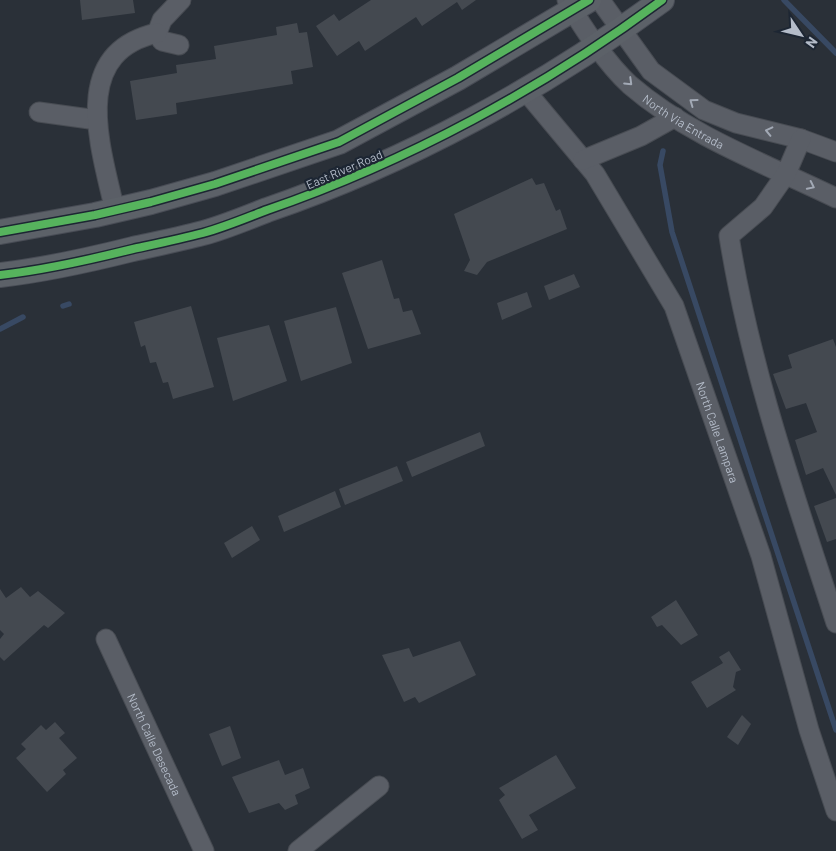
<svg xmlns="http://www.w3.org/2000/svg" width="836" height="851" viewBox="0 0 836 851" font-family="Barlow,sans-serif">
<rect width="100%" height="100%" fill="#2a3038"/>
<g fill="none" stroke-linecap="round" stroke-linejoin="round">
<!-- stream -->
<g stroke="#384963" stroke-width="5.5">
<polyline points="784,0 836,53"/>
<polyline points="663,151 660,165 672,232 836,730"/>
<polyline points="63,306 69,304"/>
<polyline points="0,329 23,317"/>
</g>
</g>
<!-- building -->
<g fill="#444950">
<polygon points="80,0 133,0 135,13 82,20"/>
<polygon points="371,0 476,0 462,10 457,2 422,26 416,17 365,51 359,41 337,56 316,26 334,14 339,21"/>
<polygon points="297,23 299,33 307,32 313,67 291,71 293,84 176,103 177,114 136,120 130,81 177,73 176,65 216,59 214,46 277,35 276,27"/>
<polygon points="532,178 536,185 544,183 556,211 560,209 567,229 487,262 477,275 464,271 470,260 454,214"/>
<polygon points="382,260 394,299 399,298 403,312 412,310 421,334 368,349 342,273"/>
<polygon points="574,274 580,287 549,300 544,286"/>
<polygon points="527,292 532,307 502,320 497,303"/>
<polygon points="191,306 214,387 173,399 168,382 163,383 156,362 150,363 145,345 141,347 134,322"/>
<polygon points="336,307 352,363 301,381 284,321"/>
<polygon points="269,325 287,381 233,401 217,338"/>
<polygon points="833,339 836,347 836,495 823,468 806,475 795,440 817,432 806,403 786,409 773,374 792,368 788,355"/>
<polygon points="480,432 485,446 412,477 406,462"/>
<polygon points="397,466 403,481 345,505 339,489"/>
<polygon points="335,491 341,507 284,532 278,516"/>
<polygon points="836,498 836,539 827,542 814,506"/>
<polygon points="252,526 260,540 232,558 224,543"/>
<polygon points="21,587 30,597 38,591 65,613 48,628 44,625 4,661 0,657 0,639 4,634 0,630 0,589 6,598"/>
<polygon points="676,600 698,635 681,645 662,625 657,627 651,617"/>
<polygon points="460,641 476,675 419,703 415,697 404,702 382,655 409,648 413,657"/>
<polygon points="729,651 741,670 736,672 733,687 736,690 707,708 691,682 723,663 719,657"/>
<polygon points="742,715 751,724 738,745 727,737"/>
<polygon points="55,722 65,733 59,738 77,758 63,770 66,774 47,792 16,758 26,749 21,744 41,725 46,730"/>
<polygon points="230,726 241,758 222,766 209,734"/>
<polygon points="556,755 576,788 529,815 538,830 522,839 499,800 505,795 499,788"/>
<polygon points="279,760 285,775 303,768 310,788 295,795 298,804 285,810 279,803 249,813 232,777"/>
</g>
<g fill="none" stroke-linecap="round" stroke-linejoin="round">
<defs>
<g id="minor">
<path id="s1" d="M 567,0 C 581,26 608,65 630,85 C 689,136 766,164 836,198"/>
<polyline points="600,0 651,71 704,110 736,123 801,139 836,152"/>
<polyline points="179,45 162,41 157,33 162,20 181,0"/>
<path id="s2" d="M 524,89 L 595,174 L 674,306 L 761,556 L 809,730 L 836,811"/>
<polyline points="39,112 97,120"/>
<path d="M 801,139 L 786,174 L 763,207 L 729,236 C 750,369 795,496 836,623"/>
<polyline points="583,160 641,136 675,117"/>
<path d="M 115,211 C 101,148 68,53 157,33"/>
<path id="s3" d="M 106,639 L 204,851"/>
<polyline points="298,851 379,786"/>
</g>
<g id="major">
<polyline points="0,232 95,215 151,202 215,184 339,142 458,78 589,0"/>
<path d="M 0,275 C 45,270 89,260 133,249 C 156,244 180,239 203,233 C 225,227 246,218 267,210 C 407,162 543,88 662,0"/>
</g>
</defs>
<!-- minor casing -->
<use href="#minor" stroke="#484c53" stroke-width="21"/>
<!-- major casing -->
<use href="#major" stroke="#484c55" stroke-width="26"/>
<!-- minor -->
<use href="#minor" stroke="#5a5e66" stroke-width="19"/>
<!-- major -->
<use href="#major" stroke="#5c6168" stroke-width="24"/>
<defs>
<g id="cycleway">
<polyline points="0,232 95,215 151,202 215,184 339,142 458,78 589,0"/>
<path d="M 0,275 C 45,270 89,260 133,249 C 156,244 180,239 203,233 C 225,227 246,218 267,210 C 407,162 543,88 662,0"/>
</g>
</defs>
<!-- cycleway casing -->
<use href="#cycleway" stroke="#1d2633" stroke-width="11"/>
<!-- cycleway -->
<use href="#cycleway" stroke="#56b35d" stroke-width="8"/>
</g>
<!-- one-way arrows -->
<defs><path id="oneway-chevron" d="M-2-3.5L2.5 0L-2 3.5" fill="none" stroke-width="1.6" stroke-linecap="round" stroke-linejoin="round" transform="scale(1.25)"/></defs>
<g stroke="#a2a9b5">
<use href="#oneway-chevron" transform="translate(629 82) rotate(44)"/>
<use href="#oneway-chevron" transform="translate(693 102) rotate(-144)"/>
<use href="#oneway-chevron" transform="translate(769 131) rotate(-167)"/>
<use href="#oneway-chevron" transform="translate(811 186) rotate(26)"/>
</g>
<g text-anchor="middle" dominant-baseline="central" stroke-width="4.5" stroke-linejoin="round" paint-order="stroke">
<!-- street labels -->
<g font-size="12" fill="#b4bcc9" stroke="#1d2633">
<text stroke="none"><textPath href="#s1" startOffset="171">North Via Entrada</textPath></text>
<text transform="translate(344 169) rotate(-23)">East River Road</text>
<text stroke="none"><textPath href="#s2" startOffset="398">North Calle Lampara</textPath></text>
<text stroke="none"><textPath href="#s3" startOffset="116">North Calle Desecada</textPath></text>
</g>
</g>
<!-- north arrow -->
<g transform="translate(801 35) rotate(125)" stroke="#1d2633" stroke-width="4" paint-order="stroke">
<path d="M0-4L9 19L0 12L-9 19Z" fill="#b4bcc9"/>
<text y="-8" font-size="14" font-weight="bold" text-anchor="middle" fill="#b4bcc9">N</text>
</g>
</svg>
